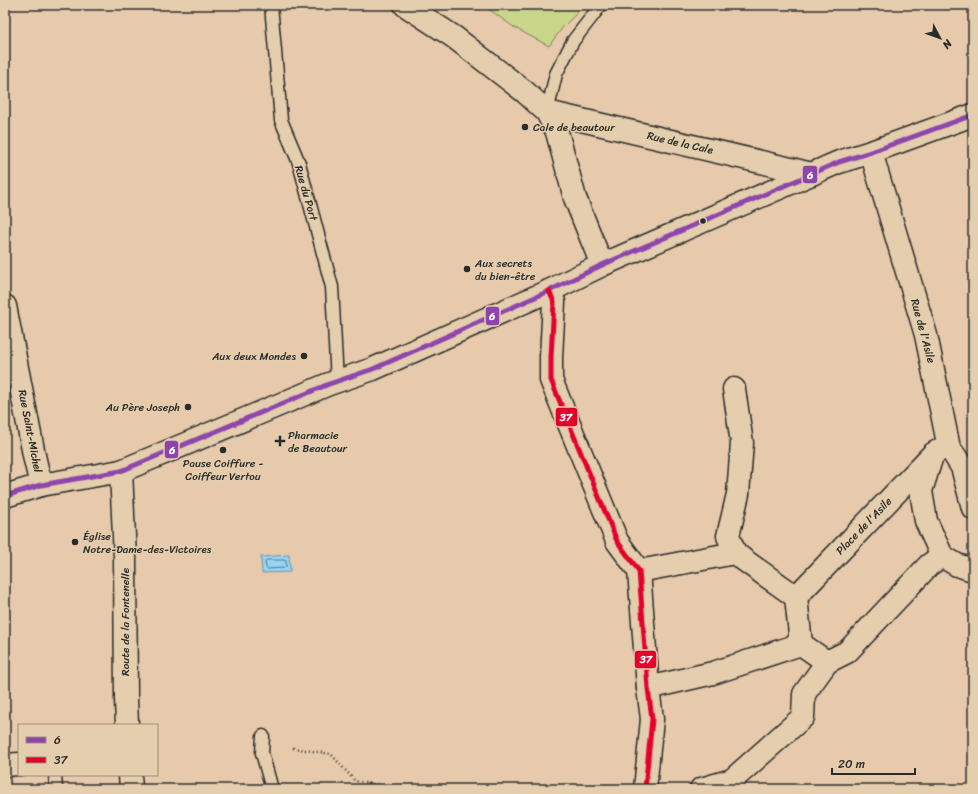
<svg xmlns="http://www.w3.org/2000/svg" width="978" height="794" viewBox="0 0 978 794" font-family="Sriracha,sans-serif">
<rect width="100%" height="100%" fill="#e6caab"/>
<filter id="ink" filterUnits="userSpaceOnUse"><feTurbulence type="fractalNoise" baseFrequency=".025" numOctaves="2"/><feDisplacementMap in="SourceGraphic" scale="8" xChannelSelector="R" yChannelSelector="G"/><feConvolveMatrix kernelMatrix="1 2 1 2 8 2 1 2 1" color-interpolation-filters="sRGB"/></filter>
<g filter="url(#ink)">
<!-- green -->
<polygon fill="#c9d68a" stroke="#7a805a" points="483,5 585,5 563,27 549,46 515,28"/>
<!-- water -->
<polygon fill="#97d5f8" stroke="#6c91a6" points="289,555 290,572 262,573 261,557"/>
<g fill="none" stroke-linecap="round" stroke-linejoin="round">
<!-- shore -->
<polygon stroke="#566f7d" stroke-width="1" points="267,560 284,560 286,561 286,567 284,568 267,569 266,567 265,562"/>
<defs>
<g id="lane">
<polyline points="271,5 281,120 299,163 332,287 337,382"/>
<polyline points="547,112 556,74 573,41 601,5"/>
<polyline points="263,736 262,753 272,789"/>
<polyline points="55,775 56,789"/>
</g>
<g id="street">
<polyline points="405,5 454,37 525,92 547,112 557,132 575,198 602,265"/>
<polyline points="547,112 812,174"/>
<polyline points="871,152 926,335 949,448 955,456 962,467 973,508"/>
<polyline points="549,291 554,302 551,357 551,380 617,541 639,571 648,688 652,719 645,789"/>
<polyline points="5,306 35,460 41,485"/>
<polyline points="734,389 742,443 738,494 728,536 735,553"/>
<polyline points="931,459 921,491 926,521 942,556 957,565 973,570"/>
<polyline points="121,471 125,558 126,699 127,725"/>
<path d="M 639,571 L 735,553 C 755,569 776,582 796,597"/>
<polyline points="827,662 801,644 796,597 933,454 943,448 949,448"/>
<polyline points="648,688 713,673 801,644"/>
<polyline points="5,765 19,764"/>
<polyline points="130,775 131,789"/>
<polyline points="701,789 732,780 803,717 804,694 827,662 847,652 929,565 942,556"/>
</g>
<polyline id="secondary" points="5,496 41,485 121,471 329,384 373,369 549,291 602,265 839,162 871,152 973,115"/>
</defs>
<!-- lane casing -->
<use href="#lane" stroke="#2b2b2b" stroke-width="15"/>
<!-- street casing -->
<use href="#street" stroke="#2b2b2b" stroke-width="25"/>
<!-- secondary casing -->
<use href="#secondary" stroke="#2b2b2b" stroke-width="25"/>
<!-- path -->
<polyline stroke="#2b2b2b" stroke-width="2.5" stroke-dasharray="1 3" stroke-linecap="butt" points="293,748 331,754 355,781 401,789"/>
<!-- lane -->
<use href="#lane" stroke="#e4cead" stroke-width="12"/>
<!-- street -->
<use href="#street" stroke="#e4cead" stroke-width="22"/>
<!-- secondary -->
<use href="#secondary" stroke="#e4cead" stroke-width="22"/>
<defs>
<polyline id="bus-1" points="5,496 41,485 121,471 329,384 373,369 549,291 602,265 839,162 871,152 973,115"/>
<polyline id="bus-2" points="549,291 554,302 551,357 551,380 617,541 639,571 648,688 652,719 645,789"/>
</defs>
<!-- bus-1 casing -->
<use href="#bus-1" stroke="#e4cead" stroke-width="8"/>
<!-- bus-2 casing -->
<use href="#bus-2" stroke="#e4cead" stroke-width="8"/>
<!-- bus-1 -->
<use href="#bus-1" stroke="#8e44ad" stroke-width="5"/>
<!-- bus-2 -->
<use href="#bus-2" stroke="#e4002b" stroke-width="5"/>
</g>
</g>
<!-- markers -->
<g fill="#2b2b2b" stroke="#e4cead" stroke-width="1.5">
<circle cx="525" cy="127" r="4"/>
<circle cx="703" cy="221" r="3.5"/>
<circle cx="467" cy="269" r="4"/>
<circle cx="304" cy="356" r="4"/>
<circle cx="188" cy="407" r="4"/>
<path d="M278 435h4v4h4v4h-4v4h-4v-4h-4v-4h4z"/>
<circle cx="223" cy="450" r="4"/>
<circle cx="75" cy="542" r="4"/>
</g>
<g text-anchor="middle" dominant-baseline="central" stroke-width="3" stroke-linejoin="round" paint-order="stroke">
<!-- poi labels -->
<g font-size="11" fill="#2b2b2b" stroke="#e4cead" text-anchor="start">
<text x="533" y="127">Cale de beautour</text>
<text x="475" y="263">Aux secrets<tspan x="475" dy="13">du bien-être</tspan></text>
<text x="296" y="356" text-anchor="end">Aux deux Mondes</text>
<text x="180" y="407" text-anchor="end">Au Père Joseph</text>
<text x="288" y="435">Pharmacie<tspan x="288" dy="13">de Beautour</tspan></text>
<text x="223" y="463" text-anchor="middle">Pause Coiffure -<tspan x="223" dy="13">Coiffeur Vertou</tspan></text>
<text x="83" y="536">Église<tspan x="83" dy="13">Notre-Dame-des-Victoires</tspan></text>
</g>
<!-- street labels -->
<g font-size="11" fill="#2b2b2b" stroke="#e4cead">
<text transform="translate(680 143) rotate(13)">Rue de la Cale</text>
<text transform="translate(306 193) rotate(74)">Rue du Port</text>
<text transform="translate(923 331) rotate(75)">Rue de l'Asile</text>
<text transform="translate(30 431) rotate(79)">Rue Saint-Michel</text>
<text transform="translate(864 526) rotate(-46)">Place de l'Asile</text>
<text transform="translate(125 622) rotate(-90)">Route de la Fontenelle</text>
</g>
</g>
<g stroke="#e4cead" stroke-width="1.5">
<rect x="802" y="165" width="16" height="19" rx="4" fill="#8e44ad"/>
<rect x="485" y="306" width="15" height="20" rx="4" fill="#8e44ad"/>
<rect x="555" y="407" width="23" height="20" rx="4" fill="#e4002b"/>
<rect x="164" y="440" width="15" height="19" rx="4" fill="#8e44ad"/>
<rect x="634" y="650" width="23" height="19" rx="4" fill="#e4002b"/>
</g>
<g font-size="11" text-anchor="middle" font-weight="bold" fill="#fff">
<text x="810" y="179">6</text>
<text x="492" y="320">6</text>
<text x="566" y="421">37</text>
<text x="172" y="454">6</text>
<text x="646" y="663">37</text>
</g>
<!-- margin -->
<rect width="978" height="794" fill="none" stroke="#e4cead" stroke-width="20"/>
<rect x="10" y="10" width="958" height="774" fill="none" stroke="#2b2b2b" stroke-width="1.5" filter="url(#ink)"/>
<!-- legend -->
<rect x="18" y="724" width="140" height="52" fill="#e4cead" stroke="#9a8d79"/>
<rect x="26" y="737" width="20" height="6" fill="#8e44ad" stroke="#9a8d79"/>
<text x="54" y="744" font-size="12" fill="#2b2b2b">6</text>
<rect x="26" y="757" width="20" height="6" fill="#e4002b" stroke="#9a8d79"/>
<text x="54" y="764" font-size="12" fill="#2b2b2b">37</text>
<!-- north arrow -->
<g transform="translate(940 38) rotate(131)" stroke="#e4cead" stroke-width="3" paint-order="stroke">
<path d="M0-3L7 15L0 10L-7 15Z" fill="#2b2b2b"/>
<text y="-6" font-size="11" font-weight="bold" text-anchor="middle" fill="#2b2b2b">N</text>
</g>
<!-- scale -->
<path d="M832 768v6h83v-6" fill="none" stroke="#2b2b2b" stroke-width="2"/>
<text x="838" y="768" font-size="12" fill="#2b2b2b" stroke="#e4cead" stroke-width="3" paint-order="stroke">20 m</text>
</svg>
